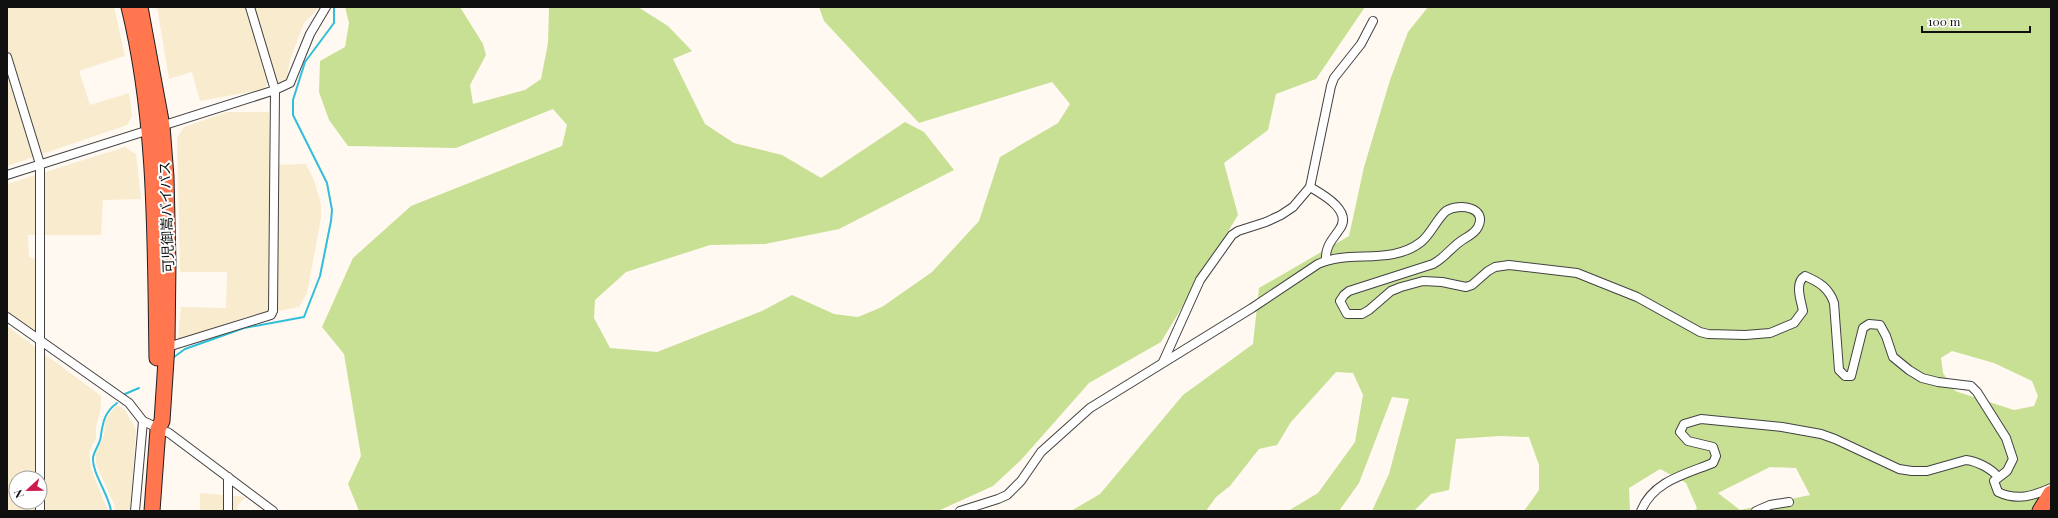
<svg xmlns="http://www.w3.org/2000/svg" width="2058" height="518" viewBox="0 0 2058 518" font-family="'Playfair Display','Noto Sans JP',serif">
<rect width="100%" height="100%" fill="#fff9f1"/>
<!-- farmland -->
<g fill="#f8ebce" fill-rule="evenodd">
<polygon points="7,7 114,7 125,56 79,71 90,105 129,93 132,116 127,125 7,166"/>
<polygon points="157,7 245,7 268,79 265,89 200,101 192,72 169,79"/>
<polygon points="253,7 320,7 304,23 290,60 287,78 277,83"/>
<polygon points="227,112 269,112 270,165 306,164 314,180 321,204 321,218 307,293 299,307 247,317 178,340 181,307 226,308 227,272 180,272 177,138 184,127"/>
<polygon points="125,147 136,154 141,199 103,200 101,235 28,235 29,257 37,259 37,329 34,332 7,313 7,184"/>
<path d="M 7,326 L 101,396 L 100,413 L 96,426 L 96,439 L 89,451 L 91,469 L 108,511 L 7,511 ZM 16,478 L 40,478 L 40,502 L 16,502 Z"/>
<polygon points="117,405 125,410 136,430 130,511 115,511 114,504 96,464 96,452 104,436 105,420"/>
<polygon points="200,493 246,497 237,506 238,511 200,511"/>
</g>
<!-- forest -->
<g fill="#c8e094" fill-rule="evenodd">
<polygon points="345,7 460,7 483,44 486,55 470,85 473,104 525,90 541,79 548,43 549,7 638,7 668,26 692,51 673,59 705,124 734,143 782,155 821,178 905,122 924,132 954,170 839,229 765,244 710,245 626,272 595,300 594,318 610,348 657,352 762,311 792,295 834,314 858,317 882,307 932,272 979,221 1000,157 1058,123 1070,104 1052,82 919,123 824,21 819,7 1365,7 1316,79 1276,94 1268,130 1224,163 1238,215 1161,342 1089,383 1021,460 993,486 938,511 359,511 348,484 361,456 344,354 322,327 353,258 411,206 562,146 567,125 553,109 456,148 348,146 329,120 319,92 320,61 345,47 349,23"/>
<path d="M 1428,7 L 2051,7 L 2051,511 L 1694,511 L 1697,508 L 1686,483 L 1660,469 L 1629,488 L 1630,511 L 1524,511 L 1539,490 L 1539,465 L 1529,437 L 1500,436 L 1456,439 L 1449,490 L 1431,494 L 1414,511 L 1372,511 L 1389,474 L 1409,399 L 1392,397 L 1359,483 L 1339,511 L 1288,511 L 1318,493 L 1355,442 L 1363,395 L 1353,373 L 1336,372 L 1291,422 L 1277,445 L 1259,449 L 1230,486 L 1216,497 L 1206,511 L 1071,511 L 1100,494 L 1183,395 L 1253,344 L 1259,288 L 1349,236 L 1364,167 L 1390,80 L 1408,32 ZM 1952,351 L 1994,363 L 2032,381 L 2038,396 L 2034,406 L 2014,410 L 1955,391 L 1943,373 L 1941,358 ZM 1770,467 L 1796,468 L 1810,495 L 1740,510 L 1718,493 Z"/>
</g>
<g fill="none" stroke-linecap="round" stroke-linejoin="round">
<!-- stream -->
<g stroke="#30beda" stroke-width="2">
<polyline points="174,357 185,349 244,328 304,317 320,276 331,221 332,210 327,183 293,115 293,100 305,62 334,23 334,7"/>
<polyline points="125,394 139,388"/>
<path d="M 111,511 C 109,495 92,473 93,458 C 94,450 101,443 101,435 C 103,421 105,412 117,403"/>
</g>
<defs>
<g id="street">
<polyline points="7,57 40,164 40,511"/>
<polyline points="7,175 275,90 250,7"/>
<path d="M 1310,187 C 1322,194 1354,211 1339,230 C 1332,240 1325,247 1326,260"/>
<polyline points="7,317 129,403 143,421 169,433 273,511"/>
<polyline points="167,345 174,345 271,315 273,311 275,90 290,83 310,34 326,7"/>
<polyline points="1163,362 1200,280 1232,235 1238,231 1266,222 1281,215 1293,207 1310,187 1331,86 1334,78 1361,44 1373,21"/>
<polyline points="228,477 228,511"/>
<polyline points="135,511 143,421"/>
<path d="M 960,511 L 998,499 L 1007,495 L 1021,481 L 1041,452 L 1090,408 L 1252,308 L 1318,264 C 1350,249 1390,266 1421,242 C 1431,234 1436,220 1446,211 C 1459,203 1488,207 1478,227 C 1475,233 1469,236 1464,239 C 1452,246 1445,258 1433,264 L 1349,291 L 1344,295 L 1340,301 L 1347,314 L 1362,314 L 1369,310 L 1391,291 L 1401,287 L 1423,281 L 1442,282 L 1466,287 L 1472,285 L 1488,271 L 1495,267 L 1509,265 L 1577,273 L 1637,297 L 1700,332 L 1708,334 L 1745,335 L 1770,333 L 1794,323 L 1803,311 C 1801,300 1794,283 1805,276 C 1819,282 1829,288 1834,303 L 1839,370 L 1845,376 L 1851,376 L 1863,328 L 1869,324 L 1880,325 L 1886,336 L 1893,357 L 1909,370 L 1922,378 L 1938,382 L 1971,386 L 1977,392 L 2006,438 L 2013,459 L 2007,471 L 1994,481 L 1998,492 C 2017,501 2033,496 2051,488"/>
<path d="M 1641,511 C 1653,481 1686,474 1713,463 L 1716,456 L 1713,447 L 1688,441 L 1680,432 L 1684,424 L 1701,419 L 1782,427 L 1821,434 L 1835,439 L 1899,469 L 1912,471 L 1927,471 L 1966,460 C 1976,461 1991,468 1998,477"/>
<polyline points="1756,511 1770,505 1789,502"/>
</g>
<g id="highway">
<path d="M 129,7 C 157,121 155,241 157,358"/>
<polyline points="140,7 162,126 166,177 168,263 167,345 162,421 158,429 152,511"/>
<polyline points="2040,511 2051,493"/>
</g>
</defs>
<!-- street casing -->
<use href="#street" stroke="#424242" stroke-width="10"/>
<!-- highway casing -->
<use href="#highway" stroke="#202020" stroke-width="17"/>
<!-- street -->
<use href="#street" stroke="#fff" stroke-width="8"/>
<!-- highway -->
<use href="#highway" stroke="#ff764f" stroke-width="15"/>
</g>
<g text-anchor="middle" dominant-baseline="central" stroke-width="4" stroke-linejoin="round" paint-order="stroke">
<!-- street labels -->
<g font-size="14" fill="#0f0f0f" stroke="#fff">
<text transform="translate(166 217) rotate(-92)">可児御嵩バイパス</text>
</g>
</g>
<!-- border -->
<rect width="2058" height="518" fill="none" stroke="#0f0f0f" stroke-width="16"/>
<!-- north arrow -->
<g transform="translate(28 490) rotate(248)"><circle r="19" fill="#ffffff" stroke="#9f9f9f"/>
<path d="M0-3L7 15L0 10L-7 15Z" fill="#cd194c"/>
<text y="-6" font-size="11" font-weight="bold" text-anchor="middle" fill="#0f0f0f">N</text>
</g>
<!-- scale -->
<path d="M1922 26v6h108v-6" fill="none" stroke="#0f0f0f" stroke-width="2"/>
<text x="1928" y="26" font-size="12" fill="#0f0f0f" stroke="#ffffff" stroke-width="3" paint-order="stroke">100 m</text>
</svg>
